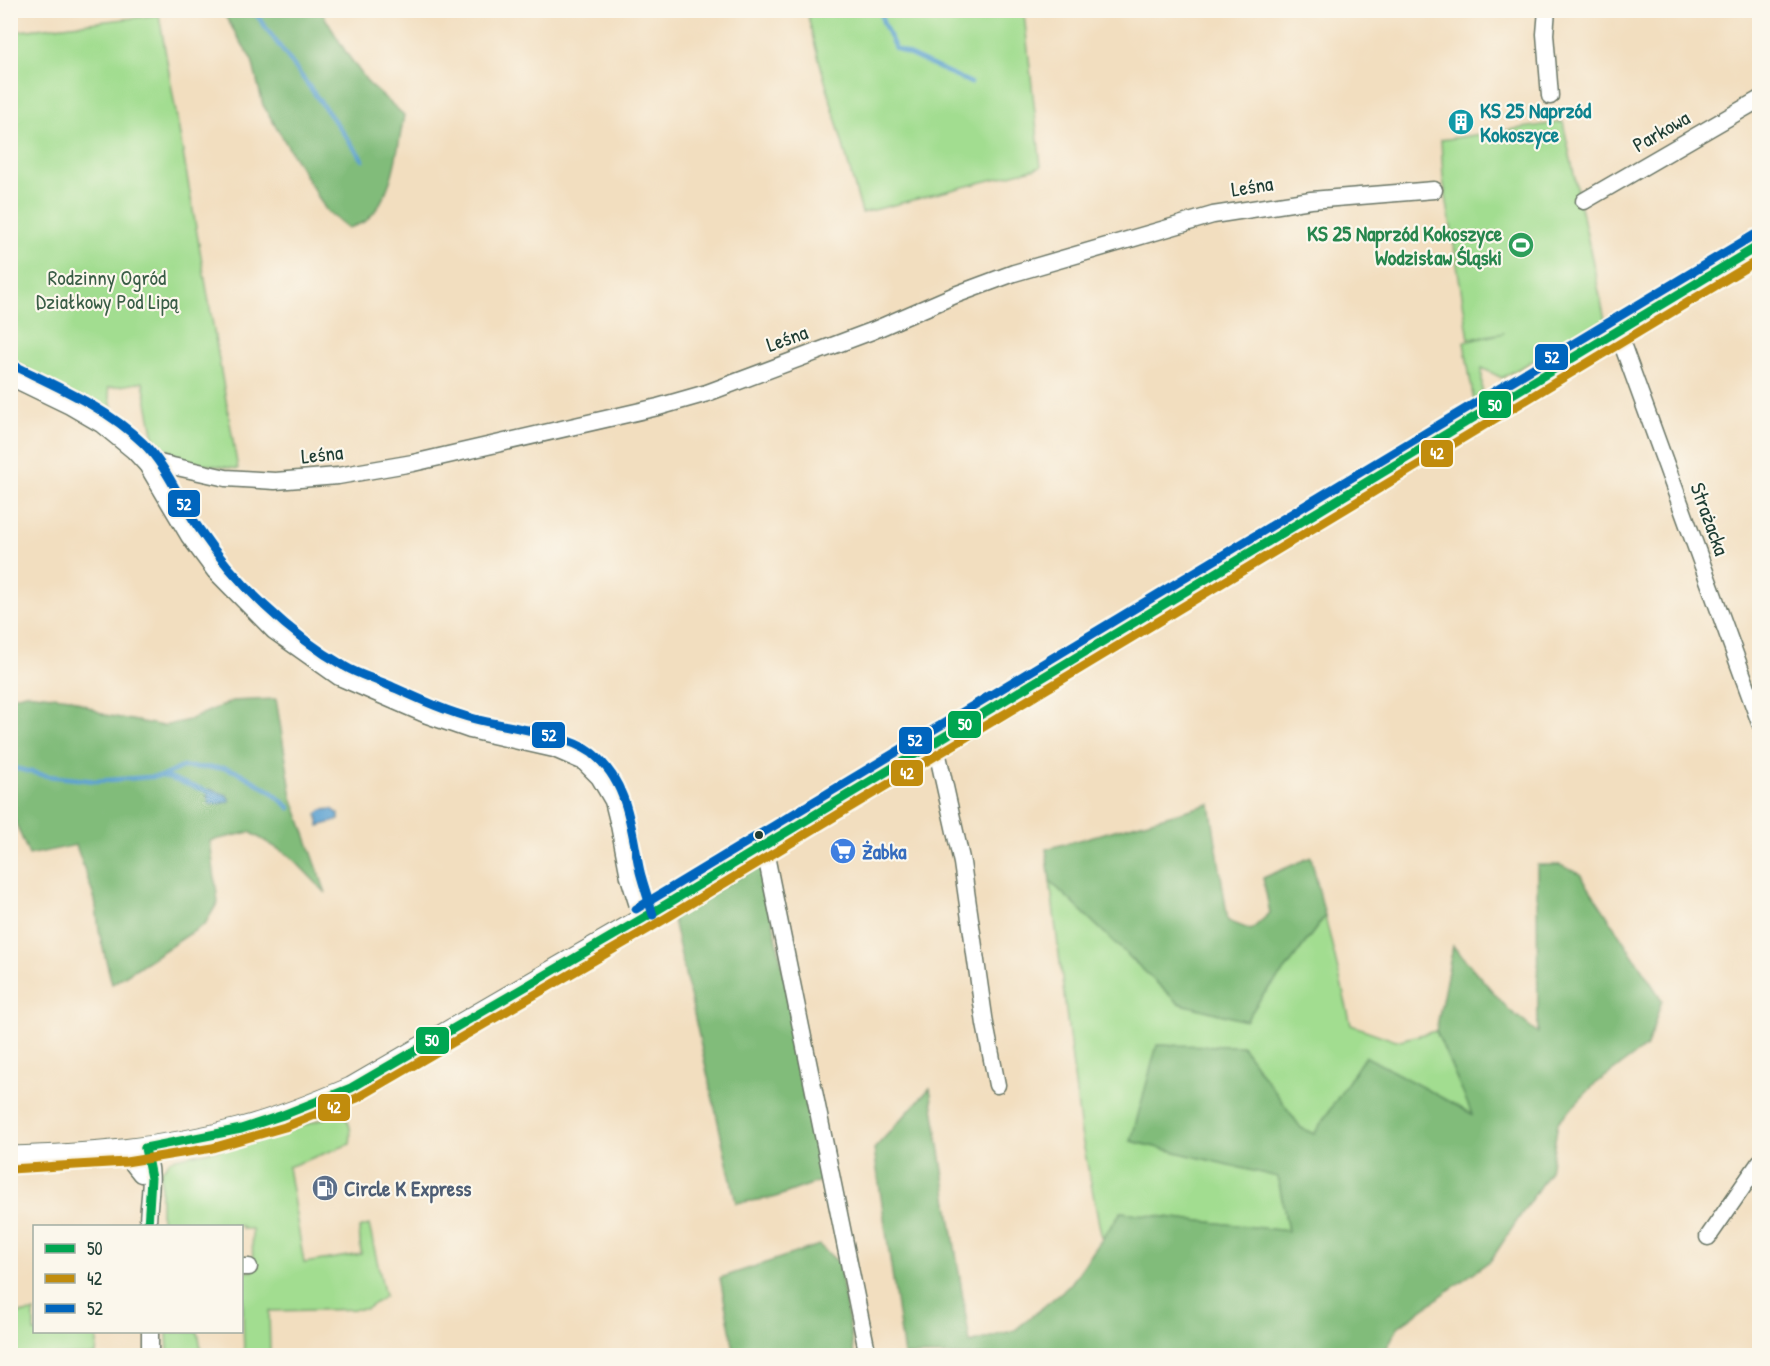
<svg xmlns="http://www.w3.org/2000/svg" width="1770" height="1366" viewBox="0 0 1770 1366" font-family="'Patrick Hand',sans-serif">
<rect width="100%" height="100%" fill="#fbf7ec"/>
<filter id="ink" filterUnits="userSpaceOnUse"><feTurbulence type="fractalNoise" baseFrequency=".0167" numOctaves="2"/><feDisplacementMap in="SourceGraphic" scale="12" xChannelSelector="R" yChannelSelector="G"/><feConvolveMatrix kernelMatrix="1 2 1 2 8 2 1 2 1" color-interpolation-filters="sRGB"/></filter>
<filter id="wash" filterUnits="userSpaceOnUse"><feTurbulence type="fractalNoise" baseFrequency=".008" numOctaves="4" result="noise"/><feDisplacementMap in="SourceGraphic" scale="24" xChannelSelector="R" yChannelSelector="G"/><feGaussianBlur stdDeviation="1.35" result="paint"/><feColorMatrix in="noise" values="0 0 0 0 0 0 0 0 0 0 0 0 0 0 0 0 0 1.4 0 .05"/><feComposite in="paint" operator="in"/></filter>
<g filter="url(#wash)">
<rect width="100%" height="100%" fill="#f2debf"/>
<!-- green -->
<g fill="#a2dd90" stroke="#608d62" stroke-width="1.5">
<polygon points="807,11 1019,11 1024,14 1041,167 862,213 813,38"/>
<polygon points="159,15 238,469 189,462 155,443 143,382 108,388 114,418 11,360 11,32"/>
<polygon points="1563,122 1605,320 1502,378 1482,368 1482,392 1474,402 1464,342 1504,333 1469,339 1443,178 1441,140"/>
<polygon points="1050,881 1178,1003 1246,1021 1262,996 1286,969 1325,916 1351,1025 1396,1041 1436,1031 1473,1115 1314,1134 1301,1128 1242,1046 1131,1141 1278,1177 1288,1231 1121,1212 1102,1239 1081,1133"/>
<path d="M 343,1112 C 350,1123 352,1131 350,1144 L 288,1167 L 304,1263 L 361,1254 L 359,1228 L 369,1225 L 385,1296 L 366,1309 L 269,1311 L 270,1355 L 244,1355 L 242,1272 L 253,1271 L 252,1229 L 242,1229 L 242,1226 L 161,1226 L 161,1171 L 170,1160 L 176,1158 L 257,1141 Z"/>
<polygon points="34,1312 34,1332 98,1332 96,1355 11,1355 11,1314"/>
<polygon points="167,1332 198,1332 201,1349 199,1355 168,1355"/>
</g>
<!-- forest -->
<g fill="#81bc7a" stroke="#507c57" stroke-width="1.5">
<path d="M 222,11 L 321,11 L 347,54 L 369,84 L 404,115 C 397,150 394,196 366,221 C 361,224 354,226 348,228 L 326,210 L 263,105 L 252,60 Z"/>
<polygon points="25,693 70,698 105,715 163,726 189,720 232,701 276,699 292,797 326,893 290,856 250,832 210,841 218,902 205,924 112,984 100,936 95,900 76,845 29,855 14,819 11,819 11,697"/>
<polygon points="1210,804 1228,921 1251,930 1270,913 1263,878 1311,857 1325,916 1286,969 1262,996 1246,1021 1178,1003 1050,881 1046,849"/>
<polygon points="761,865 826,1173 820,1181 773,1198 736,1203 672,915"/>
<polygon points="1537,865 1560,865 1580,874 1662,1000 1647,1046 1594,1085 1558,1122 1550,1171 1491,1260 1398,1327 1383,1355 904,1355 874,1149 930,1088 970,1343 1015,1330 1070,1285 1121,1212 1288,1231 1278,1177 1131,1141 1157,1045 1242,1046 1301,1128 1314,1134 1365,1056 1472,1114 1436,1031 1453,946 1508,1009 1538,1033"/>
<polygon points="819,1245 839,1263 854,1355 735,1355 720,1278"/>
</g>
<!-- water -->
<g fill="#5ba1d1" stroke="#3d6f82" stroke-width="1.5">
<polygon points="211,789 227,795 230,801 219,804 209,804 207,791"/>
<polygon points="332,809 339,814 339,820 319,826 317,814 322,810"/>
</g>
<g fill="none" stroke-linecap="round" stroke-linejoin="round">
<!-- stream -->
<g stroke="#5ba1d1" stroke-width="4.5">
<polyline points="253,10 363,160"/>
<polyline points="881,10 883,22 895,48 971,83"/>
<polyline points="10,767 48,776 96,781 163,776 207,791"/>
<polyline points="163,776 182,767 225,768 238,772 269,790 290,808"/>
</g>
</g>
</g>
<g filter="url(#ink)">
<g fill="none" stroke-linecap="round" stroke-linejoin="round">
<defs>
<g id="minor">
<polyline points="1547,10 1545,34 1550,96"/>
<polyline points="1584,201 1760,99"/>
<polyline points="1617,330 1760,723"/>
<polyline points="10,377 70,406 101,424 134,451 147,465 189,536 215,571 274,631 339,677 427,715 470,730 554,749 584,762 599,777 613,801 619,825 629,877 642,919"/>
<polyline points="147,465 159,463 226,478 275,481 338,476 413,463 658,407 707,393 872,331 955,295 1014,273 1213,215 1311,200 1434,190"/>
<polyline points="935,742 962,863 985,1024 997,1085"/>
<polyline points="764,846 868,1356"/>
<path d="M 145,1148 C 156,1177 148,1197 148,1226"/>
<polyline points="113,1152 129,1159 141,1174"/>
<polyline points="1708,1237 1760,1162"/>
<polyline points="242,1267 249,1267"/>
<polyline points="150,1332 150,1356"/>
</g>
<path id="major" d="M 10,1157 C 87,1155 164,1149 238,1129 C 277,1119 314,1104 351,1088 L 642,919 L 1760,245"/>
</defs>
<!-- minor casing -->
<use href="#minor" stroke="#697565" stroke-width="19"/>
<!-- major casing -->
<use href="#major" stroke="#697565" stroke-width="23"/>
<!-- minor -->
<use href="#minor" stroke="#fff" stroke-width="16"/>
<!-- major -->
<use href="#major" stroke="#fff" stroke-width="21"/>
<defs>
<g id="bus-1">
<polyline points="145,1148 241,1129 283,1115 351,1088 642,919 1760,245"/>
<polyline points="145,1148 151,1178 148,1226"/>
</g>
<polyline id="bus-2" points="10,1169 126,1162 212,1148 285,1127 357,1098 648,929 1760,259"/>
<g id="bus-3">
<path d="M 15,366 C 60,388 107,408 143,443 C 168,467 180,502 200,530 C 235,582 290,635 344,666 C 357,674 372,678 386,684 C 415,697 444,711 475,719 C 506,727 567,734 592,753 C 629,782 631,830 640,872 C 644,887 649,901 653,915"/>
<polyline points="636,909 1754,235"/>
</g>
</defs>
<!-- bus-1 casing -->
<use href="#bus-1" stroke="#fbf7ec" stroke-width="14"/>
<!-- bus-2 casing -->
<use href="#bus-2" stroke="#fbf7ec" stroke-width="14"/>
<!-- bus-3 casing -->
<use href="#bus-3" stroke="#fbf7ec" stroke-width="14"/>
<!-- bus-1 -->
<use href="#bus-1" stroke="#00a651" stroke-width="9"/>
<!-- bus-2 -->
<use href="#bus-2" stroke="#c18c0d" stroke-width="9"/>
<!-- bus-3 -->
<use href="#bus-3" stroke="#0065bd" stroke-width="9"/>
</g>
</g>
<!-- icons -->
<defs>
<symbol id="building-disc" viewBox="-11 -11 22 22"><circle r="9.5" fill="#0f9aa8" stroke="#fbf7ec"/><path d="M-4-6H4V6H1V3H-1V6H-4ZM-2.5-4.3h1.7v1.8h-1.7ZM.8-4.3h1.7v1.8H.8ZM-2.5-1h1.7V.8h-1.7ZM.8-1h1.7V.8H.8Z" fill="#fff"/></symbol>
<symbol id="stadium-disc" viewBox="-11 -11 22 22"><circle r="9.5" fill="#2e9e5b" stroke="#fbf7ec"/><path d="M0-5a6.5 5 0 1 0 0 10a6.5 5 0 1 0 0-10ZM-3.5-1.8h7v3.6h-7Z" fill="#fff"/></symbol>
<symbol id="supermarket-disc" viewBox="-11 -11 22 22"><circle r="9.5" fill="#3f7fe0" stroke="#fbf7ec"/><path d="M-6-5.5h2.5l.6 2H6L4.5 2H-2.5L-4.4-4H-6ZM-1.5 3.2a1.3 1.3 0 1 0 .1 0ZM3 3.2a1.3 1.3 0 1 0 .1 0Z" fill="#fff"/></symbol>
<symbol id="fuel-disc" viewBox="-11 -11 22 22"><circle r="9.5" fill="#5c6f8a" stroke="#fbf7ec"/><path d="M-5.5-6h7V0h2V4h1.3V-2.5L3-4.5l.8-.8L6-3V5H2.5V1h-1V6h-7ZM-4.2-4.7v3.2H.2V-4.7Z" fill="#fff"/></symbol>
</defs>
<g fill-rule="evenodd">
<use href="#building-disc" x="1446" y="107" width="30" height="30"/>
<use href="#stadium-disc" x="1506" y="230" width="30" height="30"/>
<use href="#supermarket-disc" x="828" y="836" width="30" height="30"/>
<use href="#fuel-disc" x="310" y="1173" width="30" height="30"/>
</g>
<!-- markers -->
<circle fill="#1f3d34" stroke="#fbf7ec" stroke-width="2" cx="759" cy="835" r="5"/>
<g text-anchor="middle" dominant-baseline="central" stroke-width="4.5" stroke-linejoin="round" paint-order="stroke">
<!-- culture labels -->
<g font-size="21" font-weight="bold" fill="#0d838f" stroke="#fbf7ec" text-anchor="start">
<text x="1480" y="110">KS 25 Naprzód<tspan x="1480" dy="24">Kokoszyce</tspan></text>
</g>
<!-- street labels -->
<g font-size="21" fill="#1f3d34" stroke="#fbf7ec">
<text transform="translate(1661 131) rotate(-30)">Parkowa</text>
<text transform="translate(1252 186) rotate(-9)">Leśna</text>
<text transform="translate(787 338) rotate(-20)">Leśna</text>
<text transform="translate(322 454) rotate(-6)">Leśna</text>
<text transform="translate(1710 519) rotate(70)">Strażacka</text>
</g>
<!-- leisure labels -->
<g font-size="21" font-weight="bold" fill="#27864d" stroke="#fbf7ec" text-anchor="end">
<text x="1502" y="233">KS 25 Naprzód Kokoszyce<tspan x="1502" dy="24">Wodzisław Śląski</tspan></text>
</g>
<!-- park labels -->
<g font-size="21" fill="#395d46" stroke="#fbf7ec">
<text x="107" y="277">Rodzinny Ogród<tspan x="107" dy="24">Działkowy Pod Lipą</tspan></text>
</g>
<!-- shop labels -->
<g font-size="21" font-weight="bold" fill="#366cbe" stroke="#fbf7ec" text-anchor="start">
<text x="862" y="851">Żabka</text>
</g>
<!-- service labels -->
<g font-size="21" font-weight="bold" fill="#4e5e75" stroke="#fbf7ec" text-anchor="start">
<text x="344" y="1188">Circle K Express</text>
</g>
</g>
<g stroke="#fbf7ec" stroke-width="2">
<rect x="1534" y="343" width="35" height="28" rx="6" fill="#0065bd"/>
<rect x="1478" y="390" width="34" height="29" rx="6" fill="#00a651"/>
<rect x="1420" y="439" width="34" height="29" rx="6" fill="#c18c0d"/>
<rect x="167" y="489" width="34" height="29" rx="6" fill="#0065bd"/>
<rect x="947" y="710" width="35" height="29" rx="6" fill="#00a651"/>
<rect x="531" y="721" width="35" height="28" rx="6" fill="#0065bd"/>
<rect x="898" y="726" width="35" height="29" rx="6" fill="#0065bd"/>
<rect x="890" y="759" width="34" height="28" rx="6" fill="#c18c0d"/>
<rect x="415" y="1026" width="35" height="29" rx="6" fill="#00a651"/>
<rect x="317" y="1093" width="34" height="29" rx="6" fill="#c18c0d"/>
</g>
<g font-size="16" text-anchor="middle" font-weight="bold" fill="#fff">
<text x="1552" y="363">52</text>
<text x="1495" y="411">50</text>
<text x="1437" y="459">42</text>
<text x="184" y="510">52</text>
<text x="965" y="730">50</text>
<text x="549" y="741">52</text>
<text x="915" y="746">52</text>
<text x="907" y="779">42</text>
<text x="432" y="1046">50</text>
<text x="334" y="1113">42</text>
</g>
<!-- margin -->
<rect width="1770" height="1366" fill="none" stroke="#fbf7ec" stroke-width="36"/>
<!-- legend -->
<rect x="33" y="1225" width="210" height="108" fill="#fbf7ec" stroke="#a3ada2" stroke-width="1.5"/>
<rect x="45" y="1244" width="30" height="9" fill="#00a651" stroke="#a3ada2" stroke-width="1.5"/>
<text x="87" y="1255" font-size="18" fill="#1f3d34">50</text>
<rect x="45" y="1274" width="30" height="9" fill="#c18c0d" stroke="#a3ada2" stroke-width="1.5"/>
<text x="87" y="1285" font-size="18" fill="#1f3d34">42</text>
<rect x="45" y="1304" width="30" height="9" fill="#0065bd" stroke="#a3ada2" stroke-width="1.5"/>
<text x="87" y="1315" font-size="18" fill="#1f3d34">52</text>
</svg>
